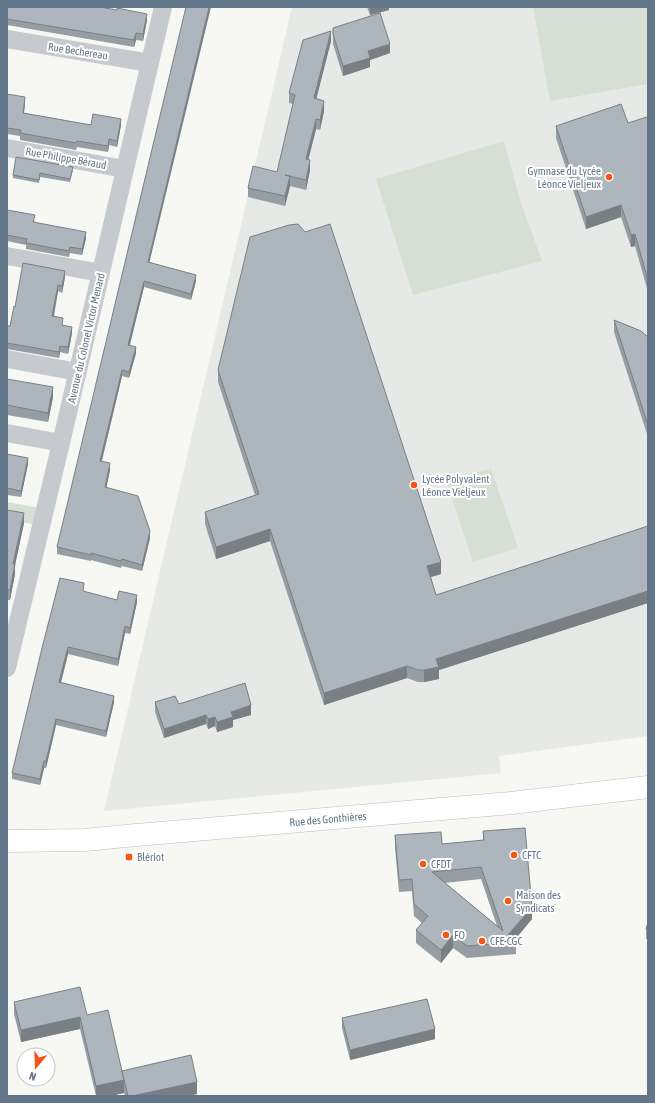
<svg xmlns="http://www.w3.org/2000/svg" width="655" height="1103" viewBox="0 0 655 1103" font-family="'Asap Condensed',sans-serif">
<rect width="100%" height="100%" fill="#f7f7f3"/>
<!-- built -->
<polygon fill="#e7e9e7" points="292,7 648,7 648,736 499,756 501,773 104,811"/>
<!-- green -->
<g fill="#d7dfd4">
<polygon points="533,7 648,7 648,84 550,101"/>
<polygon points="504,141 520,200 542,261 413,295 376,179"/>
<polygon points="491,468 518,548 473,562 447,483"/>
<polygon points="7,502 45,509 41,526 7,519"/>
</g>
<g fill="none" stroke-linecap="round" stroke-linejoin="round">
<defs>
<polyline id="secondary" points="7,841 85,840 125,836 511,803 648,787"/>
</defs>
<!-- secondary casing -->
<use href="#secondary" stroke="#b8bdc2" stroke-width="23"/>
<!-- street -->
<g stroke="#c6cace" stroke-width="18">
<polyline points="7,39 150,63"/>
<polyline points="7,148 125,169"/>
<polyline points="7,256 101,273"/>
<polyline points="7,359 78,372"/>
<polyline points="7,433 61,443"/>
<polyline points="7,668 61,443 163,7"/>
</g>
<!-- secondary -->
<use href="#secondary" stroke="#fff" stroke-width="22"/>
</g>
<!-- wall -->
<g fill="#969da3" fill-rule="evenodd">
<polygon points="7,7 147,20 143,41 136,40 134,47 7,25"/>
<polygon points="367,7 389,7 389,10 370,15"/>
<polygon points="333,28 390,53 370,60 370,67 343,76 333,44"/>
<polygon points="331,41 316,99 324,111 320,130 316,129 308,160 310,170 306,190 290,186 285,206 248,197 248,188 277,172 293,104 289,103 289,93"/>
<polygon points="7,94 25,104 24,113 91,125 121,125 117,147 109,145 108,152 77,147 76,150 20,140 20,136 7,134"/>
<polygon points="648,120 648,292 635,246 631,247 621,217 586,229 556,138 556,126 628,123"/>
<polygon points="73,170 70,182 40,177 39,183 13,178 13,175"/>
<polygon points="7,210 35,221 35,222 86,238 82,255 70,253 69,257 26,249 26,245 7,241"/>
<polygon points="150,262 196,281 191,300 144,287 130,345 136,353 129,378 122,376 102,461 110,470 106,488 150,538 142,571 122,566 121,568 91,560 91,561 57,554 57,547"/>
<polygon points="65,277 62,293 58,291 54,317 72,333 68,354 60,352 59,358 7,349 7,326 10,326 15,307"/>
<polygon points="614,320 648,337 648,437 614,332"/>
<polygon points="218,370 441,574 431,577 436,595 648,526 648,603 439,670 439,679 424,682 418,682 407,678 324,705 270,541 216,559 205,524 205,512 255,495 218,382"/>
<polygon points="7,379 53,397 48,422 7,415"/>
<polygon points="7,454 28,464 21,497 7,495"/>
<polygon points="7,510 24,523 15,565 15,574 10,600 7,600"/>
<polygon points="84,590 84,592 117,600 137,602 130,634 125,633 118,666 68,654 61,683 114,702 106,737 56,725 46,768 44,768 40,785 12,779 12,773"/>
<polygon points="155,702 179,704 251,715 233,720 233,727 217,732 215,726 208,729 206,724 164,738 155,712"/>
<path d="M 483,831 L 532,919 L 514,940 L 516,942 L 516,954 L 467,958 L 453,948 L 441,963 L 416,943 L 416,930 L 422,923 L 414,916 L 412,891 L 399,892 L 395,848 L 395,835 L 442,844 L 483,841 ZM 481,879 L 497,926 L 445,883 Z"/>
<polygon points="648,922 648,939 646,939 646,929"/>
<polygon points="14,1002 87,1015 122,1071 197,1094 188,1096 125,1096 124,1093 110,1096 96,1096 80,1029 21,1042 14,1014"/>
<polygon points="342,1018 435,1039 350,1060 342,1028"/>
</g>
<!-- shaded-wall -->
<g fill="#7a7f84">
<polygon points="209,7 211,7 148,268 148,262"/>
<polygon points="370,7 389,7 389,10 370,15"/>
<polygon points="147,14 147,20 143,41 143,34"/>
<polygon points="331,31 331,41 314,108 314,98"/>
<polygon points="136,33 136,40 134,47 134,40"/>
<polygon points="390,44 390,53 370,60 370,67 343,76 343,66 368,51"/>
<polygon points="25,97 25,104 23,119 23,113"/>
<polygon points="324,101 324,111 320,130 320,120"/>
<polygon points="121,119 121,125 117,147 117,141"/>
<polygon points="316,119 316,129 306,169 306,159"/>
<polygon points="109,139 109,145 108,152 108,146"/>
<polygon points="310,160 310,170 306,190 306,180"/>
<polygon points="290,176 290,186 285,206 285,196"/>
<polygon points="621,205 621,217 586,229 586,217"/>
<polygon points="86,232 86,238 82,255 82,249"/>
<polygon points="635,234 635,246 631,247 631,235"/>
<polygon points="65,271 65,277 62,293 62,286"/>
<polygon points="196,275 196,281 191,300 191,294"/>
<polygon points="144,281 144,287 128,351 128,345"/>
<polygon points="58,285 58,291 52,322 52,316"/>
<polygon points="72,327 72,333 68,354 68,347"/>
<polygon points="60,346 60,352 59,358 59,352"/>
<polygon points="136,347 136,353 129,378 129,372"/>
<polygon points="122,370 122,376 100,467 100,461"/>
<polygon points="53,387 53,397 48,422 48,413"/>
<polygon points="28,458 28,464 21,497 21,491"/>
<polygon points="110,463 110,470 105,494 105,487"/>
<polygon points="24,513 24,523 15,565 15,574 10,600 10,590 13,564"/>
<polygon points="270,529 270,541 216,559 216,547"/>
<polygon points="150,531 150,538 142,571 142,565"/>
<polygon points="441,562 441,574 427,578 427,566"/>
<polygon points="648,591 648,603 439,670 439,679 424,682 424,670 436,659"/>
<polygon points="137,595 137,602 130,634 130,628"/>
<polygon points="125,626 125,633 118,666 118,659"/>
<polygon points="68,647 68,654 59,689 59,682"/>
<polygon points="407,666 407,678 324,705 324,693"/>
<polygon points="114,696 114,702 106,737 106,731"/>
<polygon points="251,705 251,715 233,720 233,727 217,732 217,722 231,712"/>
<polygon points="206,715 206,724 164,738 164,729"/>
<polygon points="215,717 215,726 208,729 208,719"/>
<polygon points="56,719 56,725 46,768 46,761"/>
<polygon points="44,761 44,768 40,785 40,779"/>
<polygon points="532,907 532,919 513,942 508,935"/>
<polygon points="453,935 453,948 441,963 441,950"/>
<polygon points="80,1017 80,1029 21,1042 21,1030"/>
<polygon points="435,1029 435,1039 350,1060 350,1050"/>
<polygon points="124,1080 124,1093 110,1096 96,1096 96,1086"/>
<polygon points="197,1082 197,1094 188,1096 132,1096"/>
</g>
<!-- building -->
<g fill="#aeb6bd" stroke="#7a7f84" fill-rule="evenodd">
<polygon points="7,7 100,7 117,10 117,8 147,14 143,34 136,33 134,40 7,19"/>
<polygon points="186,7 209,7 148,262 196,275 191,294 144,281 128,345 136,347 129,372 122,370 100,461 110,463 105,487 138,496 150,531 142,565 122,559 121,561 91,553 91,555 57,547"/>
<polygon points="380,13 390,44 368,51 370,58 343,66 333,34 333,28"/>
<polygon points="331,31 314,98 324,101 320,120 316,119 306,159 310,160 306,180 285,175 290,176 285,196 248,188 253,166 277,172 295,95 289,93 303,40"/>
<polygon points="7,94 25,97 23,113 91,125 93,114 121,119 117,141 109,139 108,146 77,141 76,143 20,133 21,130 7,128"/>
<polygon points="621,104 628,123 647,117 648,120 648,280 635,234 631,235 621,205 586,217 556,126"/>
<polygon points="16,157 73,167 70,179 40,173 39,180 13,175"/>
<polygon points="7,210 35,215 33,222 86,232 82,249 70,247 69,251 26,243 27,239 7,235"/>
<polygon points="298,224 305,232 330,224 441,562 427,566 436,595 648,526 648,591 436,659 439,667 424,670 418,670 407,666 324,693 270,529 216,547 205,512 259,494 218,370 250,237 289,225"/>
<polygon points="23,263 65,271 62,286 58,285 52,316 63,318 62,325 72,327 68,347 60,346 59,352 7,343 7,326 10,326 14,306 15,307"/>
<polygon points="614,320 641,331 648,337 648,425"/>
<polygon points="7,379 53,387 48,413 7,405"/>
<polygon points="7,454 28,458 21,491 7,488"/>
<polygon points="7,510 24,513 13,564 15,564 10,590 7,590"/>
<polygon points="60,578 84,583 83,591 117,600 119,591 137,595 130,628 125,626 118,659 68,647 59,682 114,696 106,731 56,719 46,761 44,761 40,779 12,773 43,644"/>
<polygon points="245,683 251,705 231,712 233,717 217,722 215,717 208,719 206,715 164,729 155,702 175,696 179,704"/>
<path d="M 525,828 L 532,907 L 508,935 L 516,942 L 467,946 L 453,935 L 441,950 L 416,930 L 428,916 L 414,904 L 412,879 L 399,880 L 395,835 L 441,832 L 442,844 L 484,840 L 483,831 ZM 481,867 L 503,931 L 432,872 Z"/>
<polygon points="648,922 648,930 646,929"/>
<polygon points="80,987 87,1015 108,1010 124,1080 96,1086 80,1017 21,1030 14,1002"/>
<polygon points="427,999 435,1029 350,1050 342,1018"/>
<polygon points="191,1055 197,1082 132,1096 128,1096 122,1071"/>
</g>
<!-- markers -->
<g fill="#f65515" stroke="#fff" stroke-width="1.5">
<circle cx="609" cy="177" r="4"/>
<circle cx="414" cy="485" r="4"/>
<circle cx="514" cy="855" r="4"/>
<rect x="125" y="853" width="8" height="8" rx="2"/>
<circle cx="423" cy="864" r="4"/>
<circle cx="508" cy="901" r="4"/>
<circle cx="446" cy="935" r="4"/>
<circle cx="482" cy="941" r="4"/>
</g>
<g text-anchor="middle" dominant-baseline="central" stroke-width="4" stroke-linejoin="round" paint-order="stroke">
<!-- street labels -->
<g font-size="11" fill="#637588" stroke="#fff">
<text transform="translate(78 51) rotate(9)">Rue Bechereau</text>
<text transform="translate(66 158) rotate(10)">Rue Philippe Béraud</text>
<text transform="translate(86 338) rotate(-77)">Avenue du Colonel Victor Menard</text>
<text transform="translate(328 819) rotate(-5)">Rue des Gonthières</text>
</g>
<!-- poi labels -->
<g font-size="11" fill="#637588" stroke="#fff" text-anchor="start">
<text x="601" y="171" text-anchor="end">Gymnase du Lycée<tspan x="601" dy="13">Léonce Vieljeux</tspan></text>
<text x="422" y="479">Lycée Polyvalent<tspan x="422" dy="13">Léonce Vieljeux</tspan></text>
<text x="522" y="855">CFTC</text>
<text x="137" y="857">Blériot</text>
<text x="431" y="864">CFDT</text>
<text x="516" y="895">Maison des<tspan x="516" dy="13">Syndicats</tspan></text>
<text x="454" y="935">FO</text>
<text x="490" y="941">CFE-CGC</text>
</g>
</g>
<!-- border -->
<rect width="655" height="1103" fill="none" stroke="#637588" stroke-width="16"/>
<!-- north arrow -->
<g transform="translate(36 1067) rotate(199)"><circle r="19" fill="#ffffff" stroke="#c1c8cf"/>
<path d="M0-3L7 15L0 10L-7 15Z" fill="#f65515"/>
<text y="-6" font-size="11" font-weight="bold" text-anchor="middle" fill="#637588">N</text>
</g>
</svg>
